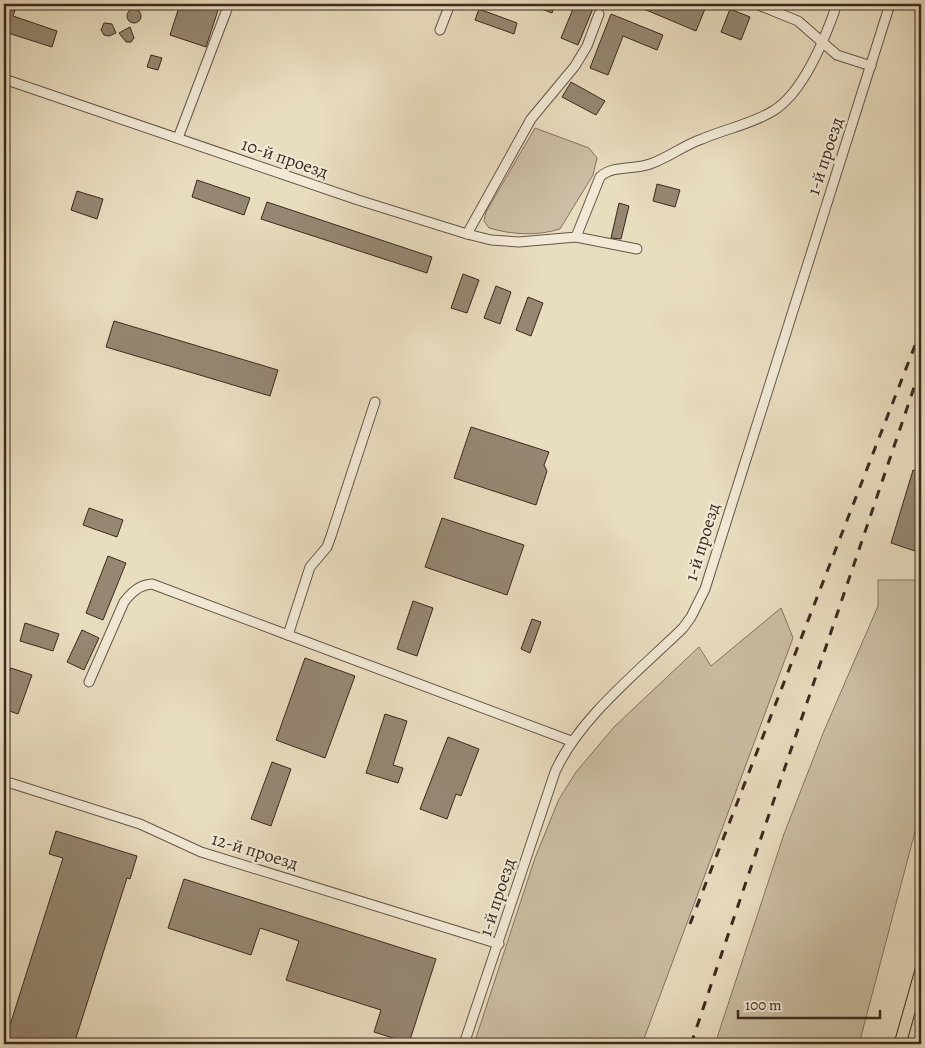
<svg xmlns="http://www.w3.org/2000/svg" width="925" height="1048" viewBox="0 0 925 1048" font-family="Alegreya,serif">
<rect width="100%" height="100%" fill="#e9ddc0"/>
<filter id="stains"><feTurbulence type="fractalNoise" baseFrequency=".004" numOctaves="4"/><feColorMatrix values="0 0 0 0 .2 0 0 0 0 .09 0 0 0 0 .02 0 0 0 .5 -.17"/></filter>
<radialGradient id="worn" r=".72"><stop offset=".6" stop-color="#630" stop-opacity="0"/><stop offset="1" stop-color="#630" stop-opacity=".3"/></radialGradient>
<!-- green -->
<g fill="#cbbea4" stroke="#837461">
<path d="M 535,128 L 589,148 L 597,158 L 593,175 L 560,229 C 537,236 513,235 489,228 L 484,221 L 486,212 Z"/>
<polygon points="878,580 921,580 921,809 859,1044 715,1044 784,834 824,731 878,606"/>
<polygon points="781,608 793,638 642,1044 474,1044 535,858 559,799 576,772 615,726 699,647 711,666"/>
</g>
<!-- building -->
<g fill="#958772" stroke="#3b291e">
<polygon points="4,4 17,4 13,16 57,31 52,47 8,33 9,28 4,26"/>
<polygon points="180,4 220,4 206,47 170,35"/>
<polygon points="529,4 555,4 552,13"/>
<polygon points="575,4 588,4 594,6 578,45 561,38"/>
<polygon points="632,4 707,4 696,31"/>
<polygon points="479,9 517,23 514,34 475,20"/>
<polygon points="730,9 750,17 741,40 721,32"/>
<circle cx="134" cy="16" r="7"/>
<polygon points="611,14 663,35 657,50 623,36 608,75 590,68"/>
<polygon points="104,23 112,24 116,33 109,36 104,35 101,30"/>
<polygon points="130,27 134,38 131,42 126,42 119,33"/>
<polygon points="151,55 162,58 158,70 147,67"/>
<polygon points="571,82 605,101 596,115 562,97"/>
<polygon points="197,180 250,198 244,215 192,197"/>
<polygon points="657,184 680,190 675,207 653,201"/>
<polygon points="77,191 103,199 97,219 71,210"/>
<polygon points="267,202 432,257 427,273 261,219"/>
<polygon points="619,203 629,206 621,239 611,238"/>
<polygon points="463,274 479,280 467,313 451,308"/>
<polygon points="496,286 511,292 500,324 484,318"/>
<polygon points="528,297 543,303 531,336 516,330"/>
<polygon points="114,321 278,370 270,396 106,347"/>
<polygon points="471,427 549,452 544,465 547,471 536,505 454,478"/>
<polygon points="913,470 921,473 921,553 891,543"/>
<polygon points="89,508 123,520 117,537 83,525"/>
<polygon points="442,518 524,545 507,595 425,567"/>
<polygon points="108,556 126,563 103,620 86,613"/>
<polygon points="413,601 433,608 417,656 397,649"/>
<polygon points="532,619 541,622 530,653 521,649"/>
<polygon points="25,623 59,634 53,651 20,641"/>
<polygon points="82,630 99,638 84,670 67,662"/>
<polygon points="305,658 355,676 325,758 276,740"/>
<polygon points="11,668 32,675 18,714 4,709 4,687"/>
<polygon points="385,714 407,721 393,765 403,768 398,783 366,773"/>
<polygon points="448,737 479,749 461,796 456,794 447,819 420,809"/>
<polygon points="272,762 291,769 271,826 251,819"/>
<polygon points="56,831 137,856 130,879 127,878 74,1044 4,1044 63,858 49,854"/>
<polygon points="184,879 436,959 409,1043 374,1032 381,1010 286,980 299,941 260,928 251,955 168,928"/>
</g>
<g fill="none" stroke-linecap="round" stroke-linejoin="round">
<defs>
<g id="minor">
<polyline points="756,4 798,21 837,55 871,66"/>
<polyline points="440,30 450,4"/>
<path d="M 4,79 L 358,200 L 467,234 L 491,240 L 519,242 L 576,237 L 600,177 C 612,165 633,170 650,164 C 668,158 684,145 702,139 C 725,129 752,124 773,111 C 804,92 826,36 837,4"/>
<polyline points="178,138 229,4"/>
<polyline points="467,234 531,119 575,66 587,46 599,14"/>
<polyline points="576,237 637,249"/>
<polyline points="375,402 331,536 327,547 310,567 288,635 571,741"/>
<path d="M 89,682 L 124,602 C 132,592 139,585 152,584 L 288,635"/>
<polyline points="4,781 140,824 201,852 499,944"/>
<path d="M 464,1044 L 555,772 C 579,718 640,670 683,628 L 691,617 L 705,589 L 890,4"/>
</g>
<polyline id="major" points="900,1044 921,970"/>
</defs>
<!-- minor casing -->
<use href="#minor" stroke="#665646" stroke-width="11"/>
<!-- major casing -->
<use href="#major" stroke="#3b291e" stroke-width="13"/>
<!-- minor -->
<use href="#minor" stroke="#f1e9d6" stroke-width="9"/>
<!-- major -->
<use href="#major" stroke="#e9ddc0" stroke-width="11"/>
<!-- rail -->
<g stroke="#3b291e" stroke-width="3" stroke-dasharray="9 9" stroke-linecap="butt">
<polyline points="690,924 921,330"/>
<polyline points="691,1044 921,367"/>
</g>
</g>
<g text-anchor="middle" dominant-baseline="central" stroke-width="4.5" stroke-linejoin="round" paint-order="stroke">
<!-- street labels -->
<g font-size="18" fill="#3b291e" stroke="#f1e9d6">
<text transform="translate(825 156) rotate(-72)">1-й проезд</text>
<text transform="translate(285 158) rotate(19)">10-й проезд</text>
<text transform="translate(702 542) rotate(-73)">1-й проезд</text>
<text transform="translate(255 851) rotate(17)">12-й проезд</text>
<text transform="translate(497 897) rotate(-72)">1-й проезд</text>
</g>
</g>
<!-- margin -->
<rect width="925" height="1048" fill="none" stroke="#e9ddc0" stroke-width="20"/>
<rect x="5" y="5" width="915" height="1038" fill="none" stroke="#3b291e" stroke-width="2.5"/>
<rect x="10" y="10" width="905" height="1028" fill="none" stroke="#3b291e"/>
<!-- scale -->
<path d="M738 1010v8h142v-8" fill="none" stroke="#3b291e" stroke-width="2.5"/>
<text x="745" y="1010" font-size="15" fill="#3b291e" stroke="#f1e9d6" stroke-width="4" paint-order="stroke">100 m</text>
<rect width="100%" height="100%" filter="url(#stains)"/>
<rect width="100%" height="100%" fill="url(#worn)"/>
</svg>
